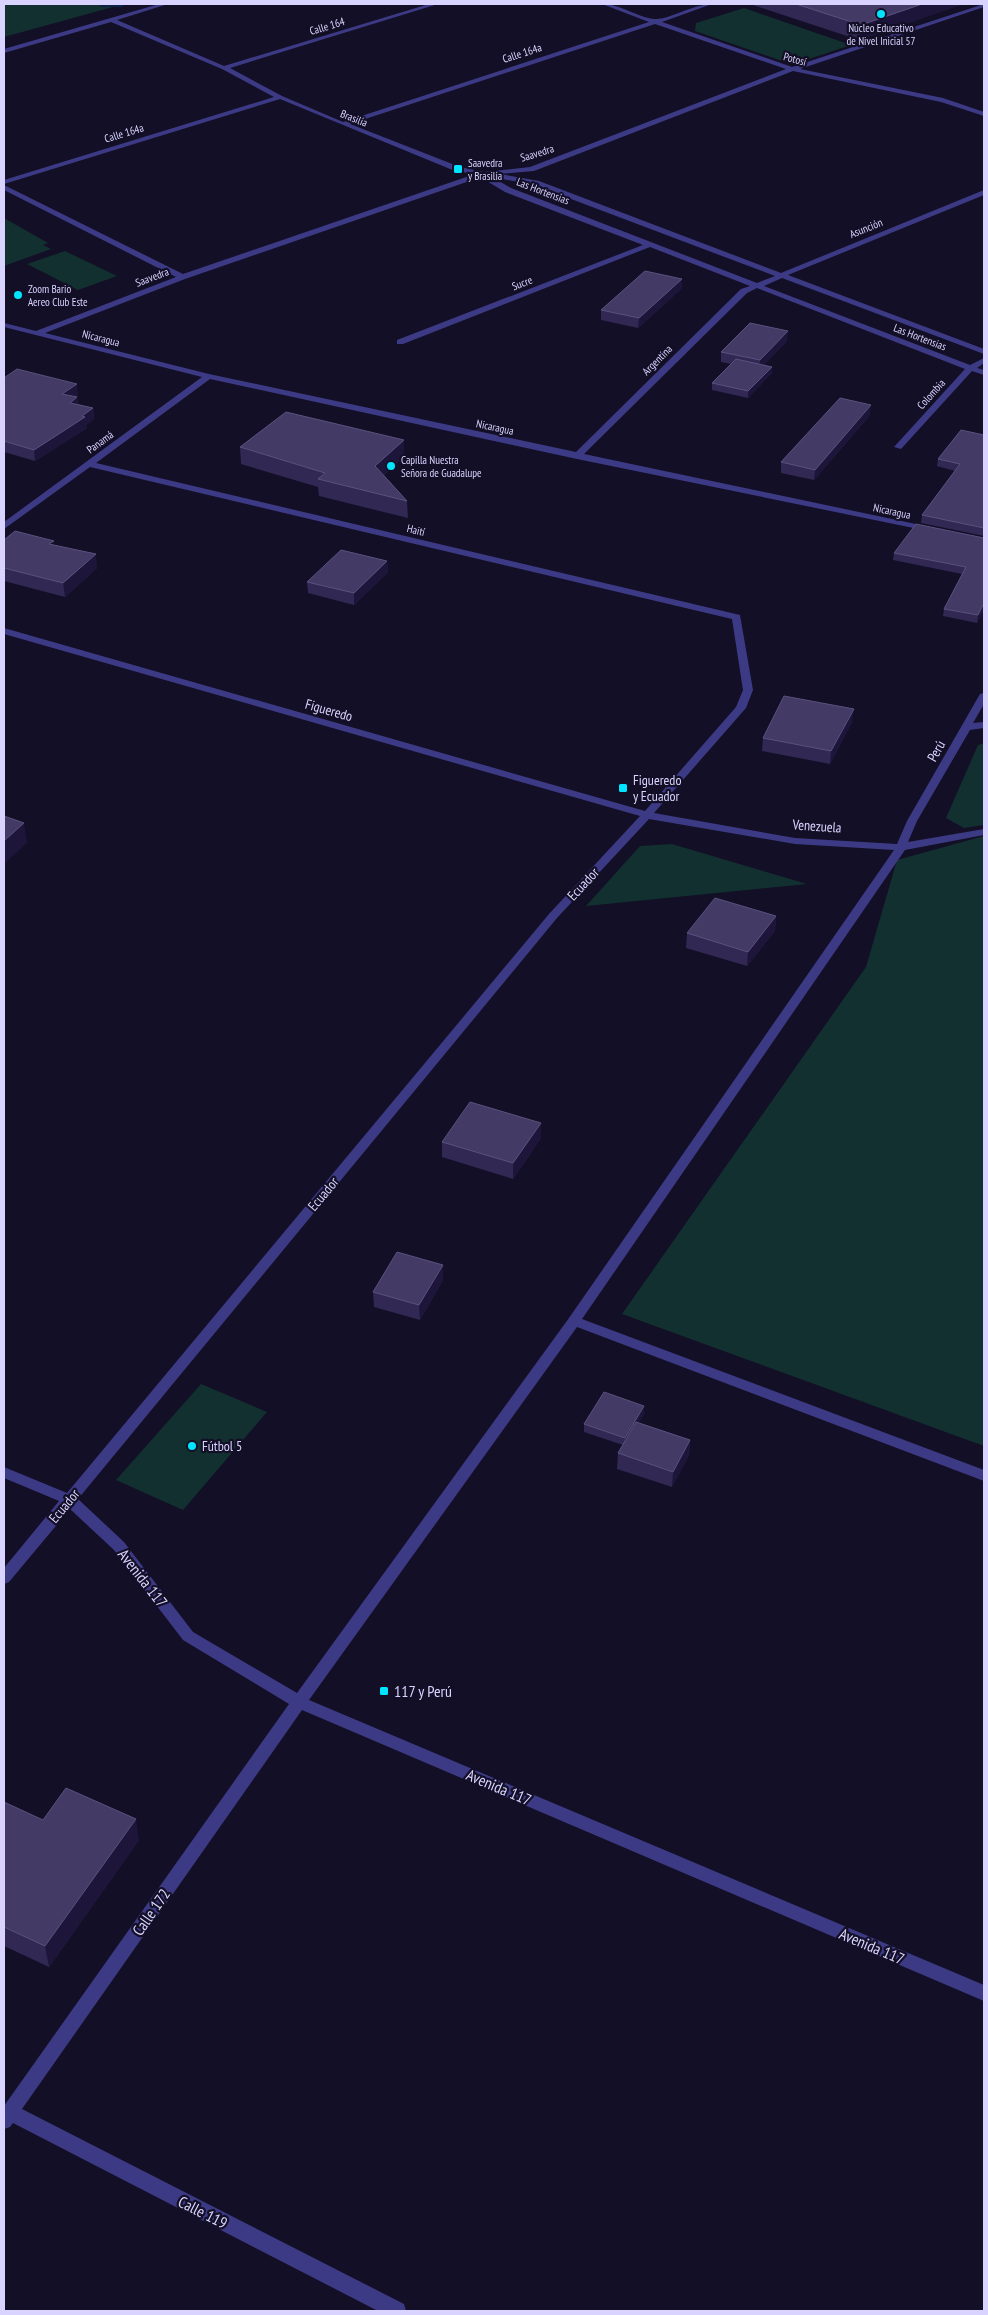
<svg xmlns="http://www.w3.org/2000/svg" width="988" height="2315" viewBox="0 0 988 2315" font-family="'PT Sans Narrow',sans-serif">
<rect width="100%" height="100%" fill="#130f26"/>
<!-- green -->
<g fill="#12302f">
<polygon points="4,4 124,4 4,37"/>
<polygon points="744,8 851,45 800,62 782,61 695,31 696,23"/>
<polygon points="4,218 48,243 43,245 51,249 4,266"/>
<polygon points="65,251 117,276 78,290 27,264"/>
<polygon points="984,743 984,825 964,828 946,818 978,745"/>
<polygon points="984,836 984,1446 622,1314 866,967 897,860"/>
<polygon points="672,844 807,884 586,906 640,846"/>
<polygon points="201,1384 267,1412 183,1510 116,1480"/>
</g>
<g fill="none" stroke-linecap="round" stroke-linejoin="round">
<!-- stream -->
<polyline stroke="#0c2248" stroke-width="6" points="103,4 121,4"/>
<!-- minor -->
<path fill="#3d3a85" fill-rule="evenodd" d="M 159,4 L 168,4 L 117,20 L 224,66 L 429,4 L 438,4 L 230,68 L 282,96 L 343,122 L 649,22 L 602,4 C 621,4 638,18 655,19 C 668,20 694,4 712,4 L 662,22 L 792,67 L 984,4 L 984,7 L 800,69 L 943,98 L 984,112 L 984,116 L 941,102 L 793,71 L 534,171 L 500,174 L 539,181 L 781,273 L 984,190 L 984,195 L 788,275 L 984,349 L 984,354 L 782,278 L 764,286 L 970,365 L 984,358 L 984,363 L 977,368 L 984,370 L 984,375 L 972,371 L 901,449 L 894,447 L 965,369 L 757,288 L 747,293 L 584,454 L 930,527 L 935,530 L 933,532 L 577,459 L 210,379 L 96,463 L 740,615 L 753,690 L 746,708 L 654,813 L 795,838 L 897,844 L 907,821 L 980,694 L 984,693 L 984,704 L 973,723 L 984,722 L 984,728 L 970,730 L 917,821 L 908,842 L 984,829 L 984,835 L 905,850 L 582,1319 L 984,1470 L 984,1481 L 577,1327 L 309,1700 L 984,1985 L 984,2001 L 302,1710 L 22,2109 L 404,2304 L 406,2311 L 378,2311 L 13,2123 L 10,2127 L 4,2129 L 4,2106 L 289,1704 L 183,1640 L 114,1550 L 70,1509 L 9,1582 L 4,1584 L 4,1568 L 59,1501 L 4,1478 L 4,1467 L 67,1493 L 549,914 L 640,816 L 4,634 L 4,628 L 645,811 L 736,707 L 743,690 L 732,619 L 90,467 L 4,529 L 4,522 L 202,377 L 4,327 L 4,323 L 36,331 L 176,277 L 4,190 L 4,185 L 183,274 L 475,174 L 455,171 L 280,99 L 4,184 L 4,180 L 274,97 L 222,69 L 111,22 L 4,53 L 4,49 ZM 655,24 L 786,69 L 530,167 L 484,172 L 460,167 L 350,124 ZM 484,176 L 486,176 L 485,180 L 505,192 L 643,245 L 397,340 L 397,344 L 403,344 L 650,247 L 750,286 L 741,289 L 576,452 L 209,374 L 45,333 L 185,279 ZM 492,177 L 534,185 L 775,276 L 757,283 L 511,188 ZM 649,819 L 795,844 L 894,850 L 569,1318 L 297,1693 L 193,1632 L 124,1542 L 78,1499 L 557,918 Z"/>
</g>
<!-- wall -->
<g fill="#312854">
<polygon points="753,4 963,4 859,40 753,5"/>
<polygon points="682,288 638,328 601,320 601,310"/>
<polygon points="787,341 764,365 772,367 772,373 748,398 712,390 712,383 731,364 721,362 721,352"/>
<polygon points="4,378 78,396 76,397 77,397 78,404 93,408 94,419 86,425 87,428 35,461 4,452"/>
<polygon points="870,415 814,480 781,473 781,462"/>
<polygon points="984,435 984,536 921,523 922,515 955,471 937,466 938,459"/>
<polygon points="404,440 404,457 384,475 407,501 408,518 319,496 318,487 241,464 240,447"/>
<polygon points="984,538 984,609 977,623 943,616 944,609 962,574 893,560 894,553"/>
<polygon points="4,540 54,545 97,568 65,597 4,581"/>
<polygon points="387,561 388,572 354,605 308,593 307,582"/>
<polygon points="852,722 830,764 762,751 763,738"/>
<polygon points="776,916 775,931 747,966 686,948 687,933"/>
<polygon points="541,1123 541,1138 513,1179 442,1157 442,1142"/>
<polygon points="443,1280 420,1320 374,1307 373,1292"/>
<polygon points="644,1414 638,1423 690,1440 689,1455 672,1487 617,1469 618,1453 623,1445 584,1432 584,1424"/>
<polygon points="4,1802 43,1820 139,1840 49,1967 4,1946"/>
</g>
<!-- shaded-wall -->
<g fill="#1d163a">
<polygon points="922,4 963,4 859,40 861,25"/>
<polygon points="682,279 682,288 638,328 639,318"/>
<polygon points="788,331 787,341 759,370 760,360"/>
<polygon points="772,367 772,373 748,398 748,391"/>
<polygon points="77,384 78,396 63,406 62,394"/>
<polygon points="77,397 78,408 70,403"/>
<polygon points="871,405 870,415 814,480 815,470"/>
<polygon points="93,408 94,419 86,425 87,428 35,461 34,450"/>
<polygon points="404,440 404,457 376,482 375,466"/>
<polygon points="96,554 97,568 65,597 63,583"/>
<polygon points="387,561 388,572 354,605 354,593"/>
<polygon points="984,603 984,609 977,623 978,615"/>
<polygon points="854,709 852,722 830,764 831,751"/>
<polygon points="24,823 27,843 4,864 4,841"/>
<polygon points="776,916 775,931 747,966 748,952"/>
<polygon points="541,1123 541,1138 513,1179 513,1163"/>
<polygon points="443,1265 443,1280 420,1320 419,1305"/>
<polygon points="644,1406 644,1414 625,1446 625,1438"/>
<polygon points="690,1440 689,1455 672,1487 673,1472"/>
<polygon points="136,1819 139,1840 49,1967 45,1946"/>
</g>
<!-- building -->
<g fill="#433a66" stroke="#5a527e">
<polygon points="796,4 922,4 861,25"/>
<polygon points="645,271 682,279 639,318 601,310"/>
<polygon points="750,323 788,331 760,360 721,352"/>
<polygon points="736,359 772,367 748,391 712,383"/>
<polygon points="17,369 77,384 62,394 77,397 70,403 93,408 82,416 85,417 34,450 4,441 4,378"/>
<polygon points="840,398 871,405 815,470 781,462"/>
<polygon points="286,412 404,440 375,466 407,501 318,479 325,473 240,447"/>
<polygon points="961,430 984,435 984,528 922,515 960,464 938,459"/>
<polygon points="916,524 984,538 984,603 978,615 944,609 966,567 894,553"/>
<polygon points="15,531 54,541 49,544 96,554 63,583 4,568 4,540"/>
<polygon points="341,550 387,561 354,593 307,582"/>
<polygon points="784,696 854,709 831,751 763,738"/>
<polygon points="4,816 24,823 4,841"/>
<polygon points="715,898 776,916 748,952 687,933"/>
<polygon points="470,1102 541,1123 513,1163 442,1142"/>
<polygon points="397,1252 443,1265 419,1305 373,1292"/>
<polygon points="604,1392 644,1406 625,1438 584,1424"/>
<polygon points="636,1422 690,1440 673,1472 618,1453"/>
<polygon points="66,1788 136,1819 45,1946 4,1927 4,1802 43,1820"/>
</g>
<!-- markers -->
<g fill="#00e5ff" stroke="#130f26" stroke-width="2">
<circle cx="881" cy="14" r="5"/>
<rect x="453" y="164" width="10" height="10" rx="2.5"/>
<circle cx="18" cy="295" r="5"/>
<circle cx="391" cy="466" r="5"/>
<rect x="618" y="783" width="10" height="10" rx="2.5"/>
<circle cx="192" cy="1446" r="5"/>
<rect x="379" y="1686" width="10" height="10" rx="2.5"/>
</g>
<g text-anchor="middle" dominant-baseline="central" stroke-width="4.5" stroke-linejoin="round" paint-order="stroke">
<!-- far-street labels -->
<g font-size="11" fill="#d9d4ff" stroke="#130f26">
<text transform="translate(327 26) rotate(-17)">Calle 164</text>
<text transform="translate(522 53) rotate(-18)">Calle 164a</text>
<text transform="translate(795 59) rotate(15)">Potosí</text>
<text transform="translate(354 118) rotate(22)">Brasilia</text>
<text transform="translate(124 133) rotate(-17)">Calle 164a</text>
<text transform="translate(537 153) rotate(-17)">Saavedra</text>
<text transform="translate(543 191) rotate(21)">Las Hortensias</text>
<text transform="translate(866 228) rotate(-22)">Asunción</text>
<text transform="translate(152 277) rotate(-21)">Saavedra</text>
<text transform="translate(522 283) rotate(-21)">Sucre</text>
<text transform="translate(920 337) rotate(21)">Las Hortensias</text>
<text transform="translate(101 338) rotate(14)">Nicaragua</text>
<text transform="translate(657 360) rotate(-45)">Argentina</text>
<text transform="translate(931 394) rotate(-48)">Colombia</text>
<text transform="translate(495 427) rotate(12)">Nicaragua</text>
<text transform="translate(100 442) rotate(-36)">Panamá</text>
<text transform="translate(892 511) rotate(12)">Nicaragua</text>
<text transform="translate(416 530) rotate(13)">Haití</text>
</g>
<!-- far-poi labels -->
<g font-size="11" fill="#d9d4ff" stroke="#130f26" text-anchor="start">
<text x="881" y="28" text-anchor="middle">Núcleo Educativo<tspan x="881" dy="13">de Nivel Inicial 57</tspan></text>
<text x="468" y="163">Saavedra<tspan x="468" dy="13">y Brasilia</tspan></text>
<text x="28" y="289">Zoom Bario<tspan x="28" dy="13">Aereo Club Este</tspan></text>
<text x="401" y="460">Capilla Nuestra<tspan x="401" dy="13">Señora de Guadalupe</tspan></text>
</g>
<!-- street labels -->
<g font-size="14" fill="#d9d4ff" stroke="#130f26">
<text transform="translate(329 710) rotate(16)">Figueredo</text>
<text transform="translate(936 751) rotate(-61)">Perú</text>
<text transform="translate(817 826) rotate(4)">Venezuela</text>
<text transform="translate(583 884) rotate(-47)">Ecuador</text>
<text transform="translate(323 1194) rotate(-50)">Ecuador</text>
<text transform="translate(64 1506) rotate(-50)">Ecuador</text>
</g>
<!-- poi labels -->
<g font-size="14" fill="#d9d4ff" stroke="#130f26" text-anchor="start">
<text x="633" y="780">Figueredo<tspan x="633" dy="16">y Ecuador</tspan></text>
<text x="202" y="1446">Fútbol 5</text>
</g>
<!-- near-street labels -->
<g font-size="16" fill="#d9d4ff" stroke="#130f26">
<text transform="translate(143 1578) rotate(52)">Avenida 117</text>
<text transform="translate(499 1787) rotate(23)">Avenida 117</text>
<text transform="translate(151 1912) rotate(-55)">Calle 172</text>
<text transform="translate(872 1946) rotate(23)">Avenida 117</text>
<text transform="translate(203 2212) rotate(27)">Calle 119</text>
</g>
<!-- near-poi labels -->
<g font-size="16" fill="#d9d4ff" stroke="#130f26" text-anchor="start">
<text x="394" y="1691">117 y Perú</text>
</g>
</g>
<!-- border -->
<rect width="988" height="2315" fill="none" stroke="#d9d4ff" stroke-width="10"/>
</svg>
